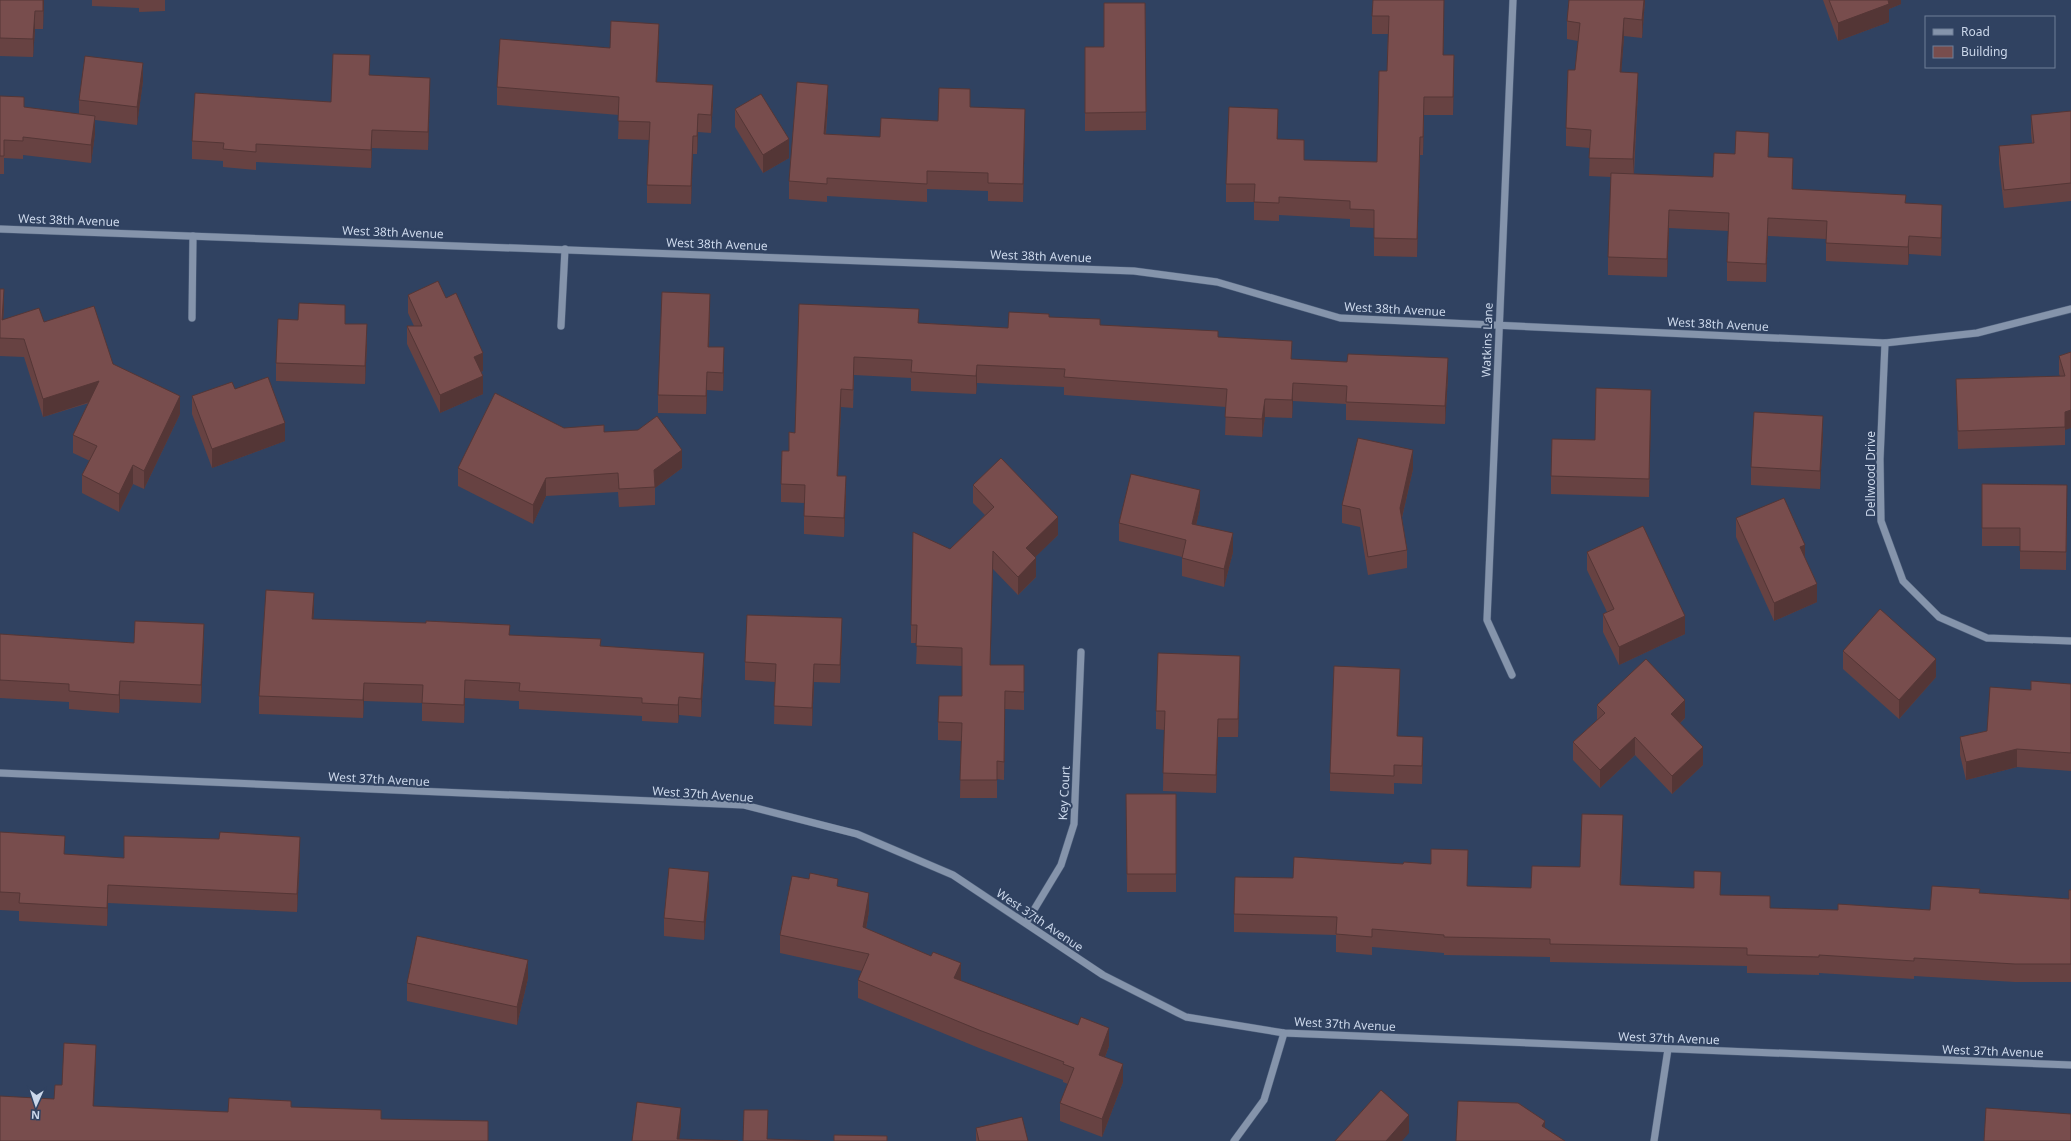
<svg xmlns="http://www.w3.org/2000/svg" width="2071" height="1141" viewBox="0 0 2071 1141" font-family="'Noto Sans',sans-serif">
<rect width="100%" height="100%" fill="#304261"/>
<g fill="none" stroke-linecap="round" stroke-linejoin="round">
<defs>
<g id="minor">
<polyline points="0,229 1134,271 1217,282 1340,318 1885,343 1977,333 2071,309"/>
<polyline points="192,318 193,236"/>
<polyline points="561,326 565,249"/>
<polyline points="1885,343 1880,459 1881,521 1903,581 1939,617 1987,638 2071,641"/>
<polyline points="1512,675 1487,620 1513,0"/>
<polyline points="0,773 744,805 857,834 953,875 1103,975 1186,1017 1284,1033 2071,1065"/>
<polyline points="1026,923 1061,865 1074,824 1081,652"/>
<polyline points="1234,1141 1264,1100 1284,1033"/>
<polyline points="1654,1141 1668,1049"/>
</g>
</defs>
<!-- minor casing -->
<use href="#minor" stroke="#4f607c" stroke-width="8"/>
<!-- minor -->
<use href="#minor" stroke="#8594ab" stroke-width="7"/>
</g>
<!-- wall -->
<g fill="#674242">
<polygon points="0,0 44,0 43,29 35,29 33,57 0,56"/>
<polygon points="92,0 165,0 165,11 139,12 139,8 92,6"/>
<polygon points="1645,0 1642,38 1624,36 1621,72 1638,91 1634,174 1713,177 1769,157 1793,176 1793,189 1906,203 1942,223 1941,256 1909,254 1908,265 1826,261 1826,239 1768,236 1766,282 1727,281 1727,262 1729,231 1669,228 1667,277 1608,275 1608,257 1611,177 1589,176 1590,148 1566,146 1566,128 1575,70 1578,41 1567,39 1567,21"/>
<polygon points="1823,0 1901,0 1901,4 1889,9 1889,22 1838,41"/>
<polygon points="1145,3 1146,130 1085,131 1085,47 1104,47"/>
<polygon points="1444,12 1443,55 1454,73 1453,115 1424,115 1423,155 1420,155 1417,257 1374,256 1374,228 1350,227 1350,219 1279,215 1279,221 1254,220 1254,202 1226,202 1226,184 1278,127 1277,139 1304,160 1377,162 1387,71 1388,34 1372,34 1372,16"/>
<polygon points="659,42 657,82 713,103 711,133 698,132 697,154 693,154 691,204 647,203 647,185 649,140 618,139 619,115 497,105 497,87 610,48"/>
<polygon points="370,75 430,96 428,150 372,148 371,168 256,162 256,170 223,167 223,161 192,159 192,141 331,102"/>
<polygon points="143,81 137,125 95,120 95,134 91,163 23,155 23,159 4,158 4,174 0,174 0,96 24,107 79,114 79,100"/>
<polygon points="828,103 826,134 880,137 938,121 970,107 1025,127 1023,202 988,201 988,191 927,189 927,202 827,196 827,202 789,199 789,181"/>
<polygon points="735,109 789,158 763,173 735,127"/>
<polygon points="2071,111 2071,201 2004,208 1999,164 1999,146 2032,143 2031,133 2031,115"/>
<polygon points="0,289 4,307 3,319 44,322 113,364 180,414 144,489 133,484 119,512 82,493 82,475 90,461 73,453 73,435 89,403 43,417 24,357 0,356"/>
<polygon points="408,295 446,298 483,371 481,372 483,394 440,413 407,344 407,326 414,326 408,313"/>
<polygon points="799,304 919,323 1008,328 1049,317 1100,325 1218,337 1292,359 1448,376 1445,424 1346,420 1346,404 1293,401 1292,418 1265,417 1262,437 1225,435 1226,407 1064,395 1064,387 977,383 976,394 911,391 911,378 854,375 853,408 841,407 838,476 846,494 844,537 804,534 804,503 781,502 781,484 789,451 795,433"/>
<polygon points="710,312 709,347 724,366 723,391 707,390 706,414 658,413 658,395"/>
<polygon points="298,320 345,324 367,342 365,384 276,381 276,363"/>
<polygon points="2071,352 2065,430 2065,445 1958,449 1956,379 2060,376 2059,374 2059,356"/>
<polygon points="235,389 285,441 212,468 192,414 192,396"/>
<polygon points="1651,408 1649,497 1551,494 1551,476"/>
<polygon points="564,428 604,432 682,468 655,488 655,505 619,507 618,492 546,496 533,524 458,486 458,468"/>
<polygon points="1823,434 1820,489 1751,485 1751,467"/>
<polygon points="1413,469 1402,518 1407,550 1407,568 1368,575 1360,527 1342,523 1342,505"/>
<polygon points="1982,484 2067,503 2066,570 2020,569 2020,546 1982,546"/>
<polygon points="973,485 1058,535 1035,557 1036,577 1018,595 993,569 990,665 1024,665 1024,710 1005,709 1004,780 997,779 997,798 960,798 961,741 938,740 938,722 962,696 962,666 916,664 917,643 911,643 911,625 950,549 985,515 973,503"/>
<polygon points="1200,508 1196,525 1233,552 1224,587 1182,576 1182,557 1119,541 1119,523"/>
<polygon points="1736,518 1805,558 1817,602 1774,621 1736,537"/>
<polygon points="1587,552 1685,634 1619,665 1603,632 1603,614 1607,612 1587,570"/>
<polygon points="314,612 313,619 510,635 601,646 704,671 701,717 679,715 678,723 642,721 642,716 519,709 519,701 465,698 464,723 422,721 422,703 364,701 363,718 259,714 259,696"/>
<polygon points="0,634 134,643 204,642 201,703 120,699 119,713 69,709 69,702 0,698"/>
<polygon points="842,636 840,683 814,682 812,726 774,724 775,682 745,680 745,662"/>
<polygon points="1843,651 1936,677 1899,719 1843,669"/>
<polygon points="1240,674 1238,737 1218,737 1216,793 1163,791 1164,730 1156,729 1156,711"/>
<polygon points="2071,684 2071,771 2017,767 1966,780 1960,755 1960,737 1987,731 2031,690"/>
<polygon points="1400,687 1398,736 1423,755 1422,784 1394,783 1394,794 1330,791 1330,773"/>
<polygon points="1597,705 1685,718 1680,723 1703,765 1672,794 1635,755 1600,788 1573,760 1573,742 1597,720"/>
<polygon points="1126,794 1176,794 1176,892 1127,892"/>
<polygon points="0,832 65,854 124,858 300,855 297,912 108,903 107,926 19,921 19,911 0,910"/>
<polygon points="1623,833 1621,885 1721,895 1770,908 1838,910 1930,910 1980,893 2069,899 2071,890 2071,982 2015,982 1914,976 1914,979 1819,973 1819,975 1747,973 1747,966 1550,962 1550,957 1444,955 1444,953 1372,947 1372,955 1336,952 1336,935 1234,932 1234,914 1467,886 1531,888 1580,867"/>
<polygon points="838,887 869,911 866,929 961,981 1109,1046 1105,1057 1123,1082 1102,1137 1060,1121 1060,1103 1068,1084 1063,1082 1063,1080 979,1048 858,998 858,980 862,971 780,953 780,935"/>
<polygon points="709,890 704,940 664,936 664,918"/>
<polygon points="528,978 517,1025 407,1001 407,983"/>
<polygon points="976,1128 1028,1141 976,1141"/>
</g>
<!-- shaded-wall -->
<g fill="#543636">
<polygon points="43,0 44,0 43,29"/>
<polygon points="1444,0 1444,12 1443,73 1443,55"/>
<polygon points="1644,0 1645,0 1642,38 1642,20"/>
<polygon points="1885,0 1901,0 1901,4 1889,9 1889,22 1838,41 1838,23"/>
<polygon points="35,11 35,29 33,57 33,39"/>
<polygon points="1624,18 1624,36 1620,90 1620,72"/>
<polygon points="659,24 659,42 656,100 656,82"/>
<polygon points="1454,55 1454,73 1453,115 1453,97"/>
<polygon points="143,63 143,81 137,125 137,107"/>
<polygon points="1638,73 1638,91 1633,177 1633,159"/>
<polygon points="430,78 430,96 428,150 428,132"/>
<polygon points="713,85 713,103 711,133 711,115"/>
<polygon points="828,85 828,103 824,152 824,134"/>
<polygon points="1424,97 1424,115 1423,155 1423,137"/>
<polygon points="1025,109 1025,127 1023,202 1023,184"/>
<polygon points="1278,109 1278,127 1277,157 1277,139"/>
<polygon points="698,114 698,132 697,154 697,136"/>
<polygon points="95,116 95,134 91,163 91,145"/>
<polygon points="372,130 372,148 371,168 371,150"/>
<polygon points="693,136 693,154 691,204 691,186"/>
<polygon points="1420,137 1420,155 1417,257 1417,239"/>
<polygon points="789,139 789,158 763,173 763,155"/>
<polygon points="1793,158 1793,176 1792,207 1792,189"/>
<polygon points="1942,205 1942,223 1941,256 1941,238"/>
<polygon points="1669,210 1669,228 1667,277 1667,259"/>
<polygon points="1768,218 1768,236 1766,282 1766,264"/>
<polygon points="1909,236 1909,254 1908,265 1908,247"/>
<polygon points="4,289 4,307 2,338 2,320"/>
<polygon points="710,294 710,312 708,365 708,347"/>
<polygon points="367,324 367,342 365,384 365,366"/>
<polygon points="724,347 724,366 723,391 723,373"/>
<polygon points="483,353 483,371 474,375 474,357"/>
<polygon points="1448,358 1448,376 1445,424 1445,406"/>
<polygon points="977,365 977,383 976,394 976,376"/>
<polygon points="707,372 707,390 706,414 706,396"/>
<polygon points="483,376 483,394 440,413 440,395"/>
<polygon points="99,381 99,399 43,417 43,399"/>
<polygon points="1293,383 1293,401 1292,418 1292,400"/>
<polygon points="841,389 841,407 837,494 837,476"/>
<polygon points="1651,390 1651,408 1649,497 1649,479"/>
<polygon points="180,396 180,414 144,489 144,471"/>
<polygon points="1265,399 1265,417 1262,437 1262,419"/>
<polygon points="2071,410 2071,428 2065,430 2065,412"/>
<polygon points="1823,416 1823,434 1820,489 1820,471"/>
<polygon points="285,423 285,441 212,468 212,449"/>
<polygon points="682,450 682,468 655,488 654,470"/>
<polygon points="1413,450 1413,469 1400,526 1400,508"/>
<polygon points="133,465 133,484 119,512 119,494"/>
<polygon points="846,476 846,494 844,537 844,518"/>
<polygon points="546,478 546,496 533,524 533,505"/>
<polygon points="1200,490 1200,508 1192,542 1192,524"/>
<polygon points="1058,517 1058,535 1026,566 1026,548"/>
<polygon points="1233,533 1233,552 1224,587 1224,569"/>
<polygon points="1805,545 1805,563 1800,547"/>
<polygon points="993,551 993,569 990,683 990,665"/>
<polygon points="1036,558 1036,577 1018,595 1018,577"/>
<polygon points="1817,584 1817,602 1774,621 1774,603"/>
<polygon points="314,593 314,612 312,637 312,619"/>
<polygon points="1685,616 1685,634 1619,665 1619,647"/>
<polygon points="842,618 842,636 840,683 840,665"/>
<polygon points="204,624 204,642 201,703 201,685"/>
<polygon points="704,653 704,671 701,717 701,699"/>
<polygon points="1240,656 1240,674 1238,737 1238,719"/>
<polygon points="1936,659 1936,677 1899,719 1899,700"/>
<polygon points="814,664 814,682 812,726 812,708"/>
<polygon points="1400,669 1400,687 1397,754 1397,736"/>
<polygon points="465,680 465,698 464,723 464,705"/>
<polygon points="120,681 120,699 119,713 119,695"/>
<polygon points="364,683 364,701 363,718 363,700"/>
<polygon points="1005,691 1005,709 1004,780 1004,762"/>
<polygon points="679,697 679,715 678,723 678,705"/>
<polygon points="1685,700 1685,718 1671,732 1671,714"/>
<polygon points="1218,719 1218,737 1216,793 1216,775"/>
<polygon points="1423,737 1423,755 1422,784 1422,766"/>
<polygon points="1635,737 1635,755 1600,788 1600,770"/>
<polygon points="1703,747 1703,765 1672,794 1672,776"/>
<polygon points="2017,749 2017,767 1966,780 1966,762"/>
<polygon points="1623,815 1623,833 1620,903 1620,885"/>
<polygon points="300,837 300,855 297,912 297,894"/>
<polygon points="709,872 709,890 704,940 704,922"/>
<polygon points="108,885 108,903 107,926 107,908"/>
<polygon points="869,893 869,911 863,945 863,927"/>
<polygon points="528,960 528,978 517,1025 517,1007"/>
<polygon points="961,963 961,981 954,978"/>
<polygon points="1109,1028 1109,1046 1099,1073 1099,1055"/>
<polygon points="96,1045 96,1063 93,1124 93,1106"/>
<polygon points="1123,1064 1123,1082 1102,1137 1102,1119"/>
<polygon points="681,1108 681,1126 679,1141 677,1141"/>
<polygon points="1409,1115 1409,1133 1402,1141 1386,1141"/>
<polygon points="1545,1121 1545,1139 1542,1126"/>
</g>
<!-- building -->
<g fill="#784d4d" stroke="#543636">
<polygon points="0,0 43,0 43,11 35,11 33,39 0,38"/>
<polygon points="1373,0 1444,0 1443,55 1454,55 1453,97 1424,97 1423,137 1420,137 1417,239 1374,238 1374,210 1350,209 1350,201 1279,197 1279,203 1254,202 1255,184 1226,184 1229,107 1278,109 1277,139 1304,140 1304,160 1377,162 1379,71 1387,71 1389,16 1372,16"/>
<polygon points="1569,0 1644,0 1642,20 1624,18 1620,72 1638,73 1633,159 1589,158 1591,130 1566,128 1568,70 1575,70 1580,23 1567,21"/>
<polygon points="1829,0 1888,0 1889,4 1838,23"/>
<polygon points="1104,3 1145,3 1146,112 1085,113 1085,47 1104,47"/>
<polygon points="611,21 659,24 656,82 713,85 711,115 698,114 697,136 693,136 691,186 647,185 650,122 618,121 619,97 497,87 500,39 610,48"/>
<polygon points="333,54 370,55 369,75 430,78 428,132 372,130 371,150 256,144 256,152 223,149 224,143 192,141 195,93 331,102"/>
<polygon points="85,56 143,63 137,107 79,100"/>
<polygon points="797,82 828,85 824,134 880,137 881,118 938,121 939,88 970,89 970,107 1025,109 1023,184 988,183 988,173 927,171 927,184 827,178 827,184 789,181"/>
<polygon points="761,94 789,139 763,155 735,109"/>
<polygon points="0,96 24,97 24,107 95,116 91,145 23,137 23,141 4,140 4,156 0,156"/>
<polygon points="2071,111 2071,183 2004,190 1999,146 2034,143 2031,115"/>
<polygon points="1736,131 1769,133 1768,157 1793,158 1792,189 1906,195 1905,203 1942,205 1941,238 1909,236 1908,247 1826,243 1827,221 1768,218 1766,264 1727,262 1729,213 1669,210 1667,259 1608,257 1611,173 1713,177 1714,153 1735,154"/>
<polygon points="438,281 446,298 456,293 483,353 474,357 483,376 440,395 407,326 422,326 408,295"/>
<polygon points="0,289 4,289 2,320 39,308 44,322 94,306 113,364 180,396 144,471 133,465 119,494 82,475 97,446 73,435 99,381 43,399 24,339 0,338"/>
<polygon points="662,292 710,294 708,347 724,347 723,373 707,372 706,396 658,395"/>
<polygon points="299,303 345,305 345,324 367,324 365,366 276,363 278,319 298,320"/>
<polygon points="799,304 919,309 918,323 1008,328 1009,312 1049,314 1049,317 1100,319 1100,325 1218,331 1218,337 1292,341 1291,359 1347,362 1348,354 1448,358 1445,406 1346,402 1347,386 1293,383 1292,400 1265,399 1262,419 1225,417 1227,389 1064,377 1065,369 977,365 976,376 911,372 912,360 854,357 853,390 841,389 837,476 846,476 844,518 804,516 805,485 781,484 782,451 789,451 789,432 795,433"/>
<polygon points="2071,352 2071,410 2065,412 2065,427 1958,431 1956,379 2065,376 2059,356"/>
<polygon points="268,377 285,423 212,449 192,396 232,382 235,389"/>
<polygon points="1596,388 1651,390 1649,479 1551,476 1552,439 1595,440"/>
<polygon points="495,393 564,428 604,425 604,432 638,430 657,416 682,450 654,470 655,487 619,489 618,473 546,478 533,505 458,468"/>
<polygon points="1754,412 1823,416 1820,471 1751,467"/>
<polygon points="1358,438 1413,450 1400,508 1407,550 1368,557 1360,509 1342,505"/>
<polygon points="1001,458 1058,517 1026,548 1036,558 1018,577 993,551 990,665 1024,665 1024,692 1005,691 1004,762 997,761 997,780 960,780 962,723 938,722 939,696 962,696 962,648 916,646 917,625 911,625 913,532 950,549 994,507 973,485"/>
<polygon points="1131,474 1200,490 1192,524 1233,533 1224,569 1182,558 1186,540 1119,523"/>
<polygon points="1982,484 2067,485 2066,552 2020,551 2020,528 1982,528"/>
<polygon points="1784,498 1805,545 1800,547 1817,584 1774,603 1736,518"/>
<polygon points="1643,526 1685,616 1619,647 1603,614 1614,609 1587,552"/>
<polygon points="266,590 314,593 312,619 426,623 426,621 510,625 509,635 601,639 600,646 704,653 701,699 679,697 678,705 642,703 642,698 519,691 520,683 465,680 464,705 422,703 423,685 364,683 363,700 259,696"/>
<polygon points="1880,609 1936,659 1899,700 1843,651"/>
<polygon points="747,615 842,618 840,665 814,664 812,708 774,706 776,664 745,662"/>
<polygon points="135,621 204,624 201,685 120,681 119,695 69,691 69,684 0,680 0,634 134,643"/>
<polygon points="1158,653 1240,656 1238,719 1218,719 1216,775 1163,773 1165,711 1156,711"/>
<polygon points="1646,659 1685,700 1671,714 1703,747 1672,776 1635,737 1600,770 1573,742 1605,713 1597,705"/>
<polygon points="1334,666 1400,669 1397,736 1423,737 1422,766 1394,765 1394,776 1330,773"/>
<polygon points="2031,681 2071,684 2071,753 2017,749 1966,762 1960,737 1987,731 1990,687 2031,690"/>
<polygon points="1126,794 1176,794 1176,874 1127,874"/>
<polygon points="1582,814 1623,815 1620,885 1694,888 1694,871 1721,872 1720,895 1770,896 1770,908 1838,910 1838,904 1930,910 1932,886 1980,889 1979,893 2069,899 2069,890 2071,890 2071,964 2015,964 1914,958 1914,961 1819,955 1819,957 1747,955 1747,948 1550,944 1550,939 1444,937 1444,935 1372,929 1372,937 1336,934 1337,917 1234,914 1235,877 1293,878 1294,857 1403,864 1404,862 1431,864 1431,849 1468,850 1467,886 1531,888 1532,866 1580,867"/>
<polygon points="0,832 65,836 64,854 124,858 124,836 219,839 220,832 300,837 297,894 108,885 107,908 19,903 20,893 0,892"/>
<polygon points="669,868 709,872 704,922 664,918"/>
<polygon points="810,873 838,879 837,886 869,893 863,927 931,956 933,952 961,963 954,978 1078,1025 1081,1017 1109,1028 1099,1055 1123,1064 1102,1119 1060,1103 1074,1068 1063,1064 1064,1062 979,1030 858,980 869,954 780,935 792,876 809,879"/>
<polygon points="417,936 528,960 517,1007 407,983"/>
<polygon points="64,1043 96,1045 93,1106 228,1112 229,1098 291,1101 291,1107 381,1110 381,1119 488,1121 488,1141 0,1141 0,1096 54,1099 55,1085 62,1085"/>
<polygon points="1381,1090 1409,1115 1386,1141 1335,1141"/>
<polygon points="1458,1101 1518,1103 1545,1121 1542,1126 1565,1141 1456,1141"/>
<polygon points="637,1102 681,1108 677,1139 738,1141 632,1141"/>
<polygon points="1986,1108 2071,1114 2071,1141 1984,1141"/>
<polygon points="744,1110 768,1110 767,1139 820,1141 743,1141"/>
<polygon points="1022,1117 1028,1141 979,1141 976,1128"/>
<polygon points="834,1135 887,1136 887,1141 834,1141"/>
</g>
<g text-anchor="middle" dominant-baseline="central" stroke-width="4" stroke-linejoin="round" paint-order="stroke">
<!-- street labels -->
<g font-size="12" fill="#cbd7ea" stroke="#304261">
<text transform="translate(69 220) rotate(2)">West 38th Avenue</text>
<text transform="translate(393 232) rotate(2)">West 38th Avenue</text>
<text transform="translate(717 244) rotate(2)">West 38th Avenue</text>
<text transform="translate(1041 256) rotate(2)">West 38th Avenue</text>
<text transform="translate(1395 309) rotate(3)">West 38th Avenue</text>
<text transform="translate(1718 324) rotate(3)">West 38th Avenue</text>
<text transform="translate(1487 340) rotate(-88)">Watkins Lane</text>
<text transform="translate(1870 474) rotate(-90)">Dellwood Drive</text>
<text transform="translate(379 779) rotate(3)">West 37th Avenue</text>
<text transform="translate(1064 793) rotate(-87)">Key Court</text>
<text transform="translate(703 794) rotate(4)">West 37th Avenue</text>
<text transform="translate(1040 920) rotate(34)">West 37th Avenue</text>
<text transform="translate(1345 1024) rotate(3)">West 37th Avenue</text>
<text transform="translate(1669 1038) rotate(2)">West 37th Avenue</text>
<text transform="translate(1993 1051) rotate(2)">West 37th Avenue</text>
</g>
</g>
<!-- legend -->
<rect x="1925" y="16" width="130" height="52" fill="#304261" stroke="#6e7e98"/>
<rect x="1933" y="29" width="20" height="6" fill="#8594ab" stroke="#6e7e98"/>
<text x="1961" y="36" font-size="12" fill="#cbd7ea">Road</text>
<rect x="1933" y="46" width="20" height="12" fill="#784d4d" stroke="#6e7e98"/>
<text x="1961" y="56" font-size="12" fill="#cbd7ea">Building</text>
<!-- north arrow -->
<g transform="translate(36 1105) rotate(183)" stroke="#304261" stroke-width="3" paint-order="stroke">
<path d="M0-3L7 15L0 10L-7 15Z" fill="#cbd7ea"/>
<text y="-6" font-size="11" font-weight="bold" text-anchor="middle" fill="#cbd7ea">N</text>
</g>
</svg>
